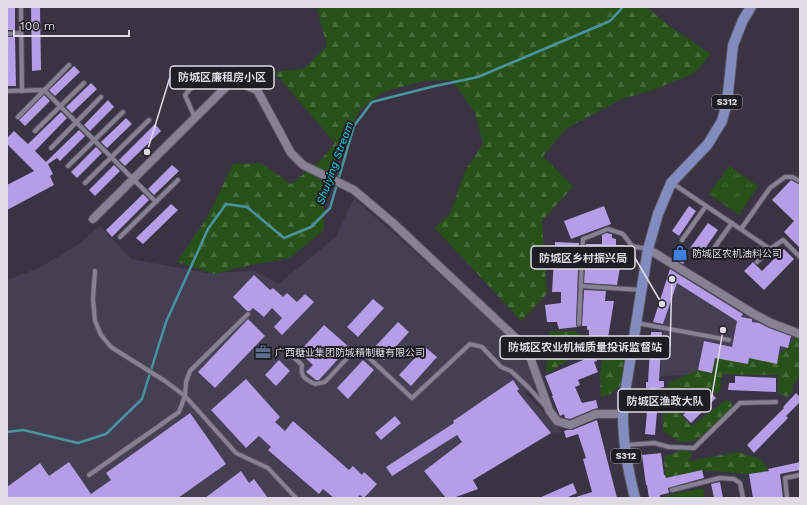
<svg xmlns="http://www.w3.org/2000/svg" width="807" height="505" viewBox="0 0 807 505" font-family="'Work Sans','Noto Sans SC',sans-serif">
<defs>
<pattern id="grass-tufts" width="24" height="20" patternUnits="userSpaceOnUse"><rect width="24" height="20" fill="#275118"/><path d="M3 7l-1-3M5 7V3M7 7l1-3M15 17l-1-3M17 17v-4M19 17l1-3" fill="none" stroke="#466939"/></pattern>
<pattern id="forest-firs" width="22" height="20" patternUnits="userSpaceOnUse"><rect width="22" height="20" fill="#275118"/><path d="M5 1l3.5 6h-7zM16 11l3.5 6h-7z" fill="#466939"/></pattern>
</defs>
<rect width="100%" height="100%" fill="#393343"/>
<!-- built -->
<g fill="#453f53">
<polygon points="354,198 511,338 528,366 535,384 525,393 562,432 551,433 473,480 453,498 7,498 7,280 39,268 76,246 100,226 131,259 206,273 255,271 278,284 336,237"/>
<polygon points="682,275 743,314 797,336 778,375 722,374 660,376 663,325 675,288"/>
</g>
<!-- grass -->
<polygon fill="url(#grass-tufts)" points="729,166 758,186 739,215 709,194"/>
<!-- forest -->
<g fill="url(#forest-firs)">
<polygon points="318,7 647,7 668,25 711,54 695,73 653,90 622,99 567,128 543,156 573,187 542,220 547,294 521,321 435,228 451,212 465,171 483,144 475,113 452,80 423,81 383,92 360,110 344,138 324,190 324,230 290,258 246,266 215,274 177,262 208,216 233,164 261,163 291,184 320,161 335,143 274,72 304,69 327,46 317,9"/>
<polygon points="549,331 574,331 596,344 611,340 626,340 630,344 623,382 613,393 601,397 600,374 603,359 596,352 570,359 546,374"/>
<polygon points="797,336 800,338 800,377 792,386 793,391 787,397 778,393 778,375 722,374 720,390 717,394 706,388 681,415 692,426 726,400 730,401 732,405 729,410 696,441 680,442 663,431 663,400 670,382 698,370 712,373 715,358 748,364 749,358 776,363 778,355 788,347"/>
<polygon points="685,449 693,454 689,461 738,452 760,459 768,469 765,472 749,474 702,470 666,478 664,457"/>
</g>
<!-- park -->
<polygon fill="#275118" points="703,488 705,498 665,498 665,496"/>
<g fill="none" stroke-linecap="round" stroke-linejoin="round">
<!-- stream -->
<polyline stroke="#4a94a0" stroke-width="2.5" points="7,432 23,430 78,443 106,434 142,399 166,322 208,229 226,204 247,207 284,238 311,227 330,208 354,126 372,102 435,86 478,77 610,21 623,7"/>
</g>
<!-- building -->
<g fill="#b59de7">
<rect x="7" y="7" width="8" height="23"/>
<polygon points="31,7 40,7 41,70 32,71"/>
<polygon points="7,37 15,37 16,86 7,86"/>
<polygon points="74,66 80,72 55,96 49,90"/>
<polygon points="91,83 97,89 72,113 66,107"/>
<polygon points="44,95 50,101 25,126 19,120"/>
<polygon points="108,100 114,107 90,131 84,125"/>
<polygon points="61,112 67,118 35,151 46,162 79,130 85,136 60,161 57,158 48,164 53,174 50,176 54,185 7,210 7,185 34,171 7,144 7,138 14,131 28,144"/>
<polygon points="126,118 132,124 107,148 101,142"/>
<polygon points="155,124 161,131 125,166 119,160"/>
<polygon points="96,147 102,153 77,178 71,172"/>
<polygon points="114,165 120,171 95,196 89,190"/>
<polygon points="172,165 179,171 154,195 148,189"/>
<polygon points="791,180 800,185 800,248 784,232 794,221 772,200"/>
<polygon points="143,194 149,200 112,237 106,230"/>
<polygon points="171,204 178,210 143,244 136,238"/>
<polygon points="604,206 611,224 571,239 564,221"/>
<polygon points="689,206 696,211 679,236 672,231"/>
<polygon points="708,223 718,230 700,256 690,248"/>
<polygon points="606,233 612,234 612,238 616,239 616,245 624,245 617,285 584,283 586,244 602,244 602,235"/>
<polygon points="555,242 579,243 576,324 577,327 559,329 557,322 547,322 545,305 561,303 561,292 552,292"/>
<polygon points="679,248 687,257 683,264 673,258"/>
<polygon points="784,249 794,259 764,290 744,271 753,262 762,271"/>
<polygon points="670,269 743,314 741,317 752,319 752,322 759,323 769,328 791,336 788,348 780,346 777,364 749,358 748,364 715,358 712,373 698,370 704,341 732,347 737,321 677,283 663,324 653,322"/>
<polygon points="254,275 270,290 273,288 283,297 287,293 297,302 305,294 314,302 282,335 274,327 282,318 272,308 264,317 253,308 250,311 247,311 233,297"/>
<polygon points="584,290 606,291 605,301 614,301 608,338 589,337 589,330 587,330 587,326 582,326 582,324"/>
<polygon points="373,299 384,308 358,337 347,327"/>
<polygon points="248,319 265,336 215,388 198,372"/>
<polygon points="398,322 409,332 384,360 372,350"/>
<polygon points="324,325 349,347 319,380 316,380 306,372 313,365 299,352"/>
<polygon points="651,332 662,332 659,381 664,381 664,387 659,388 655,435 645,434 649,388 646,388 646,382 648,382"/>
<polygon points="425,347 437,357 411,386 399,375"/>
<polygon points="595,355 597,361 594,362 598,372 578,380 580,385 575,387 582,403 596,400 598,408 594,409 570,419 565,418 564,414 560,416 552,396 553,396 545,376"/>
<polygon points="279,360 290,371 276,386 265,375"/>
<polygon points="363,360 374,370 348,399 337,388"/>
<polygon points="735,376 776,378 776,392 728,390 729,383 735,383"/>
<polygon points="246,379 280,417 275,422 285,431 293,421 349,470 353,466 362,475 364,472 377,484 364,498 360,495 357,498 334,498 323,489 319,494 268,450 271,447 259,436 246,448 211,410"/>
<polygon points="513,380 519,389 517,391 551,433 473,480 478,489 453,498 446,498 424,471 462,442 457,435 392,476 386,467 454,423 453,421"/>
<polygon points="708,390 716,398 691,423 683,415"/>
<polygon points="796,393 800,397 800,402 786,416 788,418 754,453 747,445 784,408 783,407"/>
<polygon points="190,413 226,464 178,498 7,498 7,487 40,463 49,476 69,462 91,494 111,480 106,473"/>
<polygon points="395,416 401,423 381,440 375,433"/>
<polygon points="597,420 617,498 576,498 576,497 592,492 583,459 586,458 578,434 566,438 564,431 567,430 572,430"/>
<polygon points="661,453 664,475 665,475 666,478 702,470 704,478 668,488 669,493 660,495 660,498 649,498 647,485 646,485 642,455"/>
<polygon points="800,462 800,470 780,474 783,498 753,498 749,474 769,471 768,469"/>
<polygon points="241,471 249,483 254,479 268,498 205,498"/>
<polygon points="720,482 723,498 714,498 711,484"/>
<polygon points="573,483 577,493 566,498 539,498"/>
</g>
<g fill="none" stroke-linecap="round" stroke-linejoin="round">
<defs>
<g id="lane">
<polyline points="21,7 22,91"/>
<polyline points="7,34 21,33"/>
<polyline points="7,91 44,90 156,202"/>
<polyline points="18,117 69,65"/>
<polyline points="195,118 185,95 194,85 218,73 233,79"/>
<polyline points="35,131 84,83"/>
<polyline points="51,148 101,97"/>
<polyline points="68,166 123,112"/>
<polyline points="85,183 149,120"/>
<polyline points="672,183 770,249"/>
<polyline points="741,229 770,188 785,177 792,177 800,181"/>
<polyline points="120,237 178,180"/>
<polyline points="682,240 706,206"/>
<polyline points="707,258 732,223"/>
<polyline points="757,262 770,249 783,240 800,257"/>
<polyline points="95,271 93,299 95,321 101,335 111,347 165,381 185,396 236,453 268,468 296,498"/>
<polyline points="581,286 641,290"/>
<polyline points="637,323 729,340"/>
<polyline points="579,324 583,239 608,229 623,234 632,246 647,249"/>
<path d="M 288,352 L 302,365 C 300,377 305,379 315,384 L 325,382 L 351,354 L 367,356 L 412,398 L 470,344 L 482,347 L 501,367 L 511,371 L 530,389 L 546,407"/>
<polyline points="625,445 654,443 669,447 694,448 740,403 776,402"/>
<polyline points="89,475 179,412 185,396 186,382 190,371 248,314"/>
<polyline points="672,490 720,478 734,479 740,483 743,498"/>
<polyline points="787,498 785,478 800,475"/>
</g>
<g id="street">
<polyline points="93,219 233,80 257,90 291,153 303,165 354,190 393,223 520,342 530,357 549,410 557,421 570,425 596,414 623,414"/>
<polyline points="648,249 754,314 771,323 800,334"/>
</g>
<path id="primary" d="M 635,498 C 628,471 623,443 623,415 C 623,408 624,400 625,393 L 648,249 L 658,214 L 671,183 L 708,144 L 722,121 L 727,103 L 733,45 L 743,20 L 751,7"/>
</defs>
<!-- lane casing -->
<use href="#lane" stroke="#55515e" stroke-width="6"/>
<!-- street casing -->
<use href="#street" stroke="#55515e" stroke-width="10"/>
<!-- primary casing -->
<use href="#primary" stroke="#55515e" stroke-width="12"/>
<!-- lane -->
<use href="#lane" stroke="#878194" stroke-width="4"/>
<!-- street -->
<use href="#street" stroke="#878194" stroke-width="8"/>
<!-- primary -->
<use href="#primary" stroke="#828cbf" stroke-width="10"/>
</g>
<!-- icons -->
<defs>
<symbol id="shop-bare" viewBox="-9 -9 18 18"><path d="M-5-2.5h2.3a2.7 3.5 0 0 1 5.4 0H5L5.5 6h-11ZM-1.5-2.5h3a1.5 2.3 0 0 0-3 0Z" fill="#3f7fe0" stroke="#1f1d24" stroke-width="2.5" paint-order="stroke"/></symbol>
<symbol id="office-bare" viewBox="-9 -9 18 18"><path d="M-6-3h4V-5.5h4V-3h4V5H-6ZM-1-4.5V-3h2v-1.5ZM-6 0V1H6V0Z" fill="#5c6f8a" stroke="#1f1d24" stroke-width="2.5" paint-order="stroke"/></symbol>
</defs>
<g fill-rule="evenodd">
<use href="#shop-bare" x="669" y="242" width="22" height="22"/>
<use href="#office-bare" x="252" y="341" width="22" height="22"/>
</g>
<g text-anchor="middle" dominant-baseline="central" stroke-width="4" stroke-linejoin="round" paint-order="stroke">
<!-- shield labels -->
<g fill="#1f1d24" stroke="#a5a2ab" stroke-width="1">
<rect x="712" y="95" width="30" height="14" rx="3"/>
<rect x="611" y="449" width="30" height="14" rx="3"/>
</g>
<g font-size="9" font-weight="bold" fill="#dedbe5">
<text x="727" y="102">S312</text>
<text x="626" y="456">S312</text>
</g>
<!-- poi labels -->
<g font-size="10" fill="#dedbe5" stroke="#1f1d24" text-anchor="start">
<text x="692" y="253">防城区农机油料公司</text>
<text x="275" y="352">广西糖业集团防城精制糖有限公司</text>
</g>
<!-- water labels -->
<g font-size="11" font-style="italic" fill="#09d7f0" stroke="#1f1d24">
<text transform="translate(335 163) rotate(-70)">Shuiying Stream</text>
</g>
</g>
<!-- callouts -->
<path fill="none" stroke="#dedbe5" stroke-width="1.5" d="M147 152L170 77M662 304L635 258M672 279L670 347M723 330L711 401"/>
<g fill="#dedbe5" stroke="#1f1d24" stroke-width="1.5">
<circle cx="147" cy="152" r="4"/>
<circle cx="662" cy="304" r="4"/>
<circle cx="672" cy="279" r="4"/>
<circle cx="723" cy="330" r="4"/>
</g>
<g fill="#1f1d24" stroke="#dedbe5" stroke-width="1.5">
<rect x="170" y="66" width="104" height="23" rx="4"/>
<rect x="531" y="246" width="104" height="23" rx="4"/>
<rect x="500" y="336" width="170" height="23" rx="4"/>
<rect x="618" y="389" width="93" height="23" rx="4"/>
</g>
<g font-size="11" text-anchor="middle" font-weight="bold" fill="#dedbe5">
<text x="222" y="81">防城区廉租房小区</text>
<text x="583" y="262">防城区乡村振兴局</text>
<text x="585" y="351">防城区农业机械质量投诉监督站</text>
<text x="665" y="405">防城区渔政大队</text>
</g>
<!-- border -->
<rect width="807" height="505" fill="none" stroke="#dedbe5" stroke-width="16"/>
<!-- scale -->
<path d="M14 30v6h115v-6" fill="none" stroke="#dedbe5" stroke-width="2"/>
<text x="20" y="30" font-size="12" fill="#dedbe5" stroke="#1f1d24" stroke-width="3" paint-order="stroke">100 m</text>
</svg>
